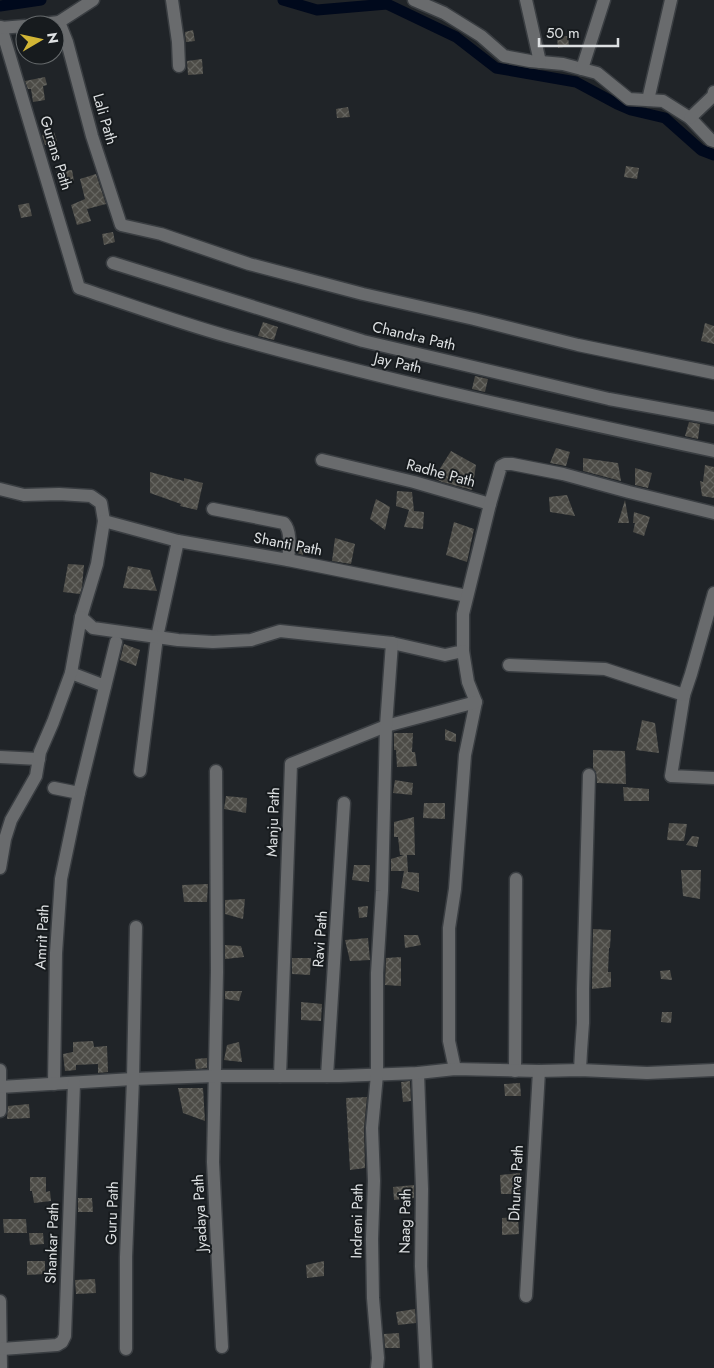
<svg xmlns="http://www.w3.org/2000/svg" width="714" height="1368" viewBox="0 0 714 1368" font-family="Jost,sans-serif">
<defs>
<pattern id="building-cross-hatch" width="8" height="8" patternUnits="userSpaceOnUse" patternTransform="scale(1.25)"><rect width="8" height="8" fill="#4c4b46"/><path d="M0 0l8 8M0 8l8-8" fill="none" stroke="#656560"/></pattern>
</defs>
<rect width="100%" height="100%" fill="#202428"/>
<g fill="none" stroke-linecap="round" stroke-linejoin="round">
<!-- canal -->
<g stroke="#00091c" stroke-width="11">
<polyline points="283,0 317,10 387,4 456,37 496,68 576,82 617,104 631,110 665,118 701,150 714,155"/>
<polyline points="0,6 41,0"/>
</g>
</g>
<!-- building -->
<g fill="url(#building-cross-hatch)">
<polygon points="193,30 195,41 186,42 185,32"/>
<polygon points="568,36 569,46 558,48 557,37"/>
<polygon points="202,59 203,74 188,75 187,61"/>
<polygon points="45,77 47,85 43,86 45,100 33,102 31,89 28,89 25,81"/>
<polygon points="348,107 350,117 337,118 336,109"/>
<polygon points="54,132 57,141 45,145 42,135"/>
<polygon points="626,166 639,168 637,179 624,177"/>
<polygon points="72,170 74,181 58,184 56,172"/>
<polygon points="96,174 106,204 87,209 91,221 77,225 71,205 85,199 80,179"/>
<polygon points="29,203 32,216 21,218 18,205"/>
<polygon points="113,232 115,242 104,245 102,234"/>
<polygon points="263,322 278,327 274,340 258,336"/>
<polygon points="705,323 714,326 714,344 701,341"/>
<polygon points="475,376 488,379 485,392 472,389"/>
<polygon points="689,422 700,424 698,439 685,436"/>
<polygon points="556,448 570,452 566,466 550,463"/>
<polygon points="451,451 476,465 472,490 442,482 434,478"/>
<polygon points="583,458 618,463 621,481 583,471"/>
<polygon points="705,465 714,467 714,498 702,496 700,481 703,482"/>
<polygon points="635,468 652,473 648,488 635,485"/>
<polygon points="150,472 184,481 184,478 203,483 197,510 180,506 181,504 150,493"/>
<polygon points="397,491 412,492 414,511 424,512 423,529 404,527 409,510 396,506"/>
<polygon points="567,495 575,516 550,512 549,497"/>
<polygon points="376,499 390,507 385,530 370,519"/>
<polygon points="625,500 629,523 618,523"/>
<polygon points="634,512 650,517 644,536 633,532 635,523 633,523"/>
<polygon points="454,522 474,529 467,562 446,555"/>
<polygon points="335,538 355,544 351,564 332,561"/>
<polygon points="297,542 305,544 303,555 297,553"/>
<polygon points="68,564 84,565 82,587 80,594 63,592"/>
<polygon points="128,566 150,570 157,591 123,588"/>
<polygon points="124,644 140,650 136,666 120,660"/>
<polygon points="642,720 655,723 659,753 636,750"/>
<polygon points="445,729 456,734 456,742 445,740"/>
<polygon points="394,733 413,733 412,752 415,752 417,766 397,767 396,750 394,750"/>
<polygon points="593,750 625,751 626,784 597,783 596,772 593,768"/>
<polygon points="395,780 413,783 412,795 393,793"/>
<polygon points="623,787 649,789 649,801 624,801"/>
<polygon points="226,796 247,798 246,813 224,809"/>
<polygon points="424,803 445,803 445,819 423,818"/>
<polygon points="414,817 415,855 407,855 408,872 419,873 419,892 401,888 404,871 391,871 391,859 404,855 400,855 398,837 394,837 394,822"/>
<polygon points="669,823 687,824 684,841 667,840"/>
<polygon points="692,836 699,837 697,847 686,845"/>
<polygon points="354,865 370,865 369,882 352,880"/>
<polygon points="681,870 701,870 700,899 683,896"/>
<polygon points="208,884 207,902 184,902 182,885"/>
<polygon points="245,899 243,919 225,914 225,900"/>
<polygon points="368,906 367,917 359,918 358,907"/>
<polygon points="593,929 611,930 610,948 609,948 608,972 611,972 611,987 592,989"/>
<polygon points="404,935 418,935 421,945 405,948"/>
<polygon points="368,938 370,960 350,961 345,940"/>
<polygon points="225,945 241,946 244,957 225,959"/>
<polygon points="401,957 401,986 385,985 386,958"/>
<polygon points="292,958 311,958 310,975 292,974"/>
<polygon points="670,970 672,980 661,979 660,971"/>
<polygon points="225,991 242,991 239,1001 225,999"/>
<polygon points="301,1002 322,1004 321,1021 301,1020"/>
<polygon points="662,1012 672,1012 671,1023 661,1022"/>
<polygon points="93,1041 94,1047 107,1046 108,1072 98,1073 98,1064 76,1065 76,1070 65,1071 63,1054 73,1052 73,1042"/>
<polygon points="239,1042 242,1062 224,1060 227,1045"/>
<polygon points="207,1058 207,1068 196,1069 195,1059"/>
<polygon points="410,1081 411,1101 403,1102 401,1082"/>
<polygon points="520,1083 521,1096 505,1096 504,1084"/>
<polygon points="178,1088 203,1088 205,1121 183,1113"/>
<polygon points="367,1097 364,1128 365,1168 350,1170 346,1098"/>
<polygon points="29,1104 30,1118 7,1119 8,1106"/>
<polygon points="520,1173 520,1194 501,1194 500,1175"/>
<polygon points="30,1177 46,1177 46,1192 50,1191 51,1201 34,1203 32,1191 30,1191"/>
<polygon points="414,1185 414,1198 394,1200 393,1187"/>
<polygon points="78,1198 92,1198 93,1212 78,1212"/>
<polygon points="518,1217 519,1234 502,1235 502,1218"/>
<polygon points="3,1219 26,1219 27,1233 4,1233"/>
<polygon points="29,1233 43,1233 44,1244 30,1245"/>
<polygon points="27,1261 45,1261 45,1274 27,1275"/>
<polygon points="324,1261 324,1276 307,1278 306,1265"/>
<polygon points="95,1279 96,1293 76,1294 75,1280"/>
<polygon points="415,1309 416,1323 398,1325 396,1312"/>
<polygon points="399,1333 400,1348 385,1348 384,1334"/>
</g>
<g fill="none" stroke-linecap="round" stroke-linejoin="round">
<defs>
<g id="minor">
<polyline points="172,0 178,42 179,66"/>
<polyline points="414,0 444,13 481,36 504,56 530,61 563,64 597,73 629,99 663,101 690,118 711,140 714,141"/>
<polyline points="526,0 540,62"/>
<polyline points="59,22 67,42 92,136 121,225 161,234 249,264 363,294 474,319 578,345 714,373"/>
<polyline points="34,25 59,22 93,0"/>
<path d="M 1,27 L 79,288 C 128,304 177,322 227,336 C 388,381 551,416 714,451"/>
<polyline points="0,28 25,26"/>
<polyline points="582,69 604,0"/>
<polyline points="648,100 671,0"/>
<polyline points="690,118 713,96 714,92"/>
<polyline points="113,263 363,341 609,399 714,418"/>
<polyline points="322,460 414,482 490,504"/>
<polyline points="0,489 24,495 59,494 91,496 101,503 104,521 97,564 81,617"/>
<path d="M 213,509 L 284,523 C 292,532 289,549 288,560"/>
<polyline points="104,521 178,541 288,560 467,596"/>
<polyline points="714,593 691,674 684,695 671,776 714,778"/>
<polyline points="509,665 605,669 684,695"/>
<polyline points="71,673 105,686"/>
<polyline points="0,757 39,759"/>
<polyline points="140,771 157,637 178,541"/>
<polyline points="216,771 217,972 213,1162 222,1347"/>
<polyline points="54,788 79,793 116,642"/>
<polyline points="0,868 5,839 11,820 36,776 40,752 53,722 71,673 81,617 93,628 178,640 213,642 251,640 280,631 392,643 445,655 463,651 463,614 490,504 501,466 505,464 512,464 563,474 629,492 714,513"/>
<polyline points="455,1069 449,1041 449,928 455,889 465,755 476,702 468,682 463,651"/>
<polyline points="0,1070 0,1111"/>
<polyline points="580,1070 581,1051 583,1023 583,989 589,775"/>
<polyline points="515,1071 516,879"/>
<polyline points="418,1073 422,1189 421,1266 426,1368"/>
<polyline points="280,1076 291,764 386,726 476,702"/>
<polyline points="327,1076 344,803"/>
<polyline points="54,1084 56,953 61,879 79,793"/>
<polyline points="0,1087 133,1079 215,1076 340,1076 418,1073 455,1069 539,1071 580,1070 647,1073 714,1070"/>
<polyline points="526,1296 539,1071"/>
<polyline points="0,1301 1,1368"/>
<polyline points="2,1349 57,1345 62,1342 65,1336 74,1083"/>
<polyline points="126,1349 126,1257 133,1079 136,927"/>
<polyline points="377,1368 378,1358 373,1298 372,1239 374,1181 372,1128 377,1075 377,973 382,891 386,726 392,643"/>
</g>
</defs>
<!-- minor casing -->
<use href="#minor" stroke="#3a3e42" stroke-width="15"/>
<!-- minor -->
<use href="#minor" stroke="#696b6d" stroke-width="12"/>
</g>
<g text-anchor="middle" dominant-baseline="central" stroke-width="4" stroke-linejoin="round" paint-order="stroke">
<!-- street labels -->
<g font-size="15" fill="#dde0e2" stroke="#171b1e">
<text transform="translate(105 119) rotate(74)">Lali Path</text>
<text transform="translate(56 153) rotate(73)">Gurans Path</text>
<text transform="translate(414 336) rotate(13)">Chandra Path</text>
<text transform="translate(398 363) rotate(13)">Jay Path</text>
<text transform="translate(441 473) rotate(15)">Radhe Path</text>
<text transform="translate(288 544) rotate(11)">Shanti Path</text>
<text transform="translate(273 822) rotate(-88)">Manju Path</text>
<text transform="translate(42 937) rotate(-87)">Amrit Path</text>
<text transform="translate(320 939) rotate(-86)">Ravi Path</text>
<text transform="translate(516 1183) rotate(-87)">Dhurva Path</text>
<text transform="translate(112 1213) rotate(-88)">Guru Path</text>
<text transform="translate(200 1213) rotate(-93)">Jyadaya Path</text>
<text transform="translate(357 1221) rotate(-89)">Indreni Path</text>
<text transform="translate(405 1221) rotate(-89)">Naag Path</text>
<text transform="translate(52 1243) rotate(-88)">Shankar Path</text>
</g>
</g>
<!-- north arrow -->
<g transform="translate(40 40) rotate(81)"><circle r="24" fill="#171b1e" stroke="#666a6c"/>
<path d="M0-4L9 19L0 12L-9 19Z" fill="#d2b635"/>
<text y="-8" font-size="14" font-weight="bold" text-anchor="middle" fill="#dde0e2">N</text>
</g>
<!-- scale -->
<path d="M539 38v8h79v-8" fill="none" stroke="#dde0e2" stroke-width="2.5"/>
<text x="546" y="38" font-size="15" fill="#dde0e2" stroke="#171b1e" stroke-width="4" paint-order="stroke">50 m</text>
</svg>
